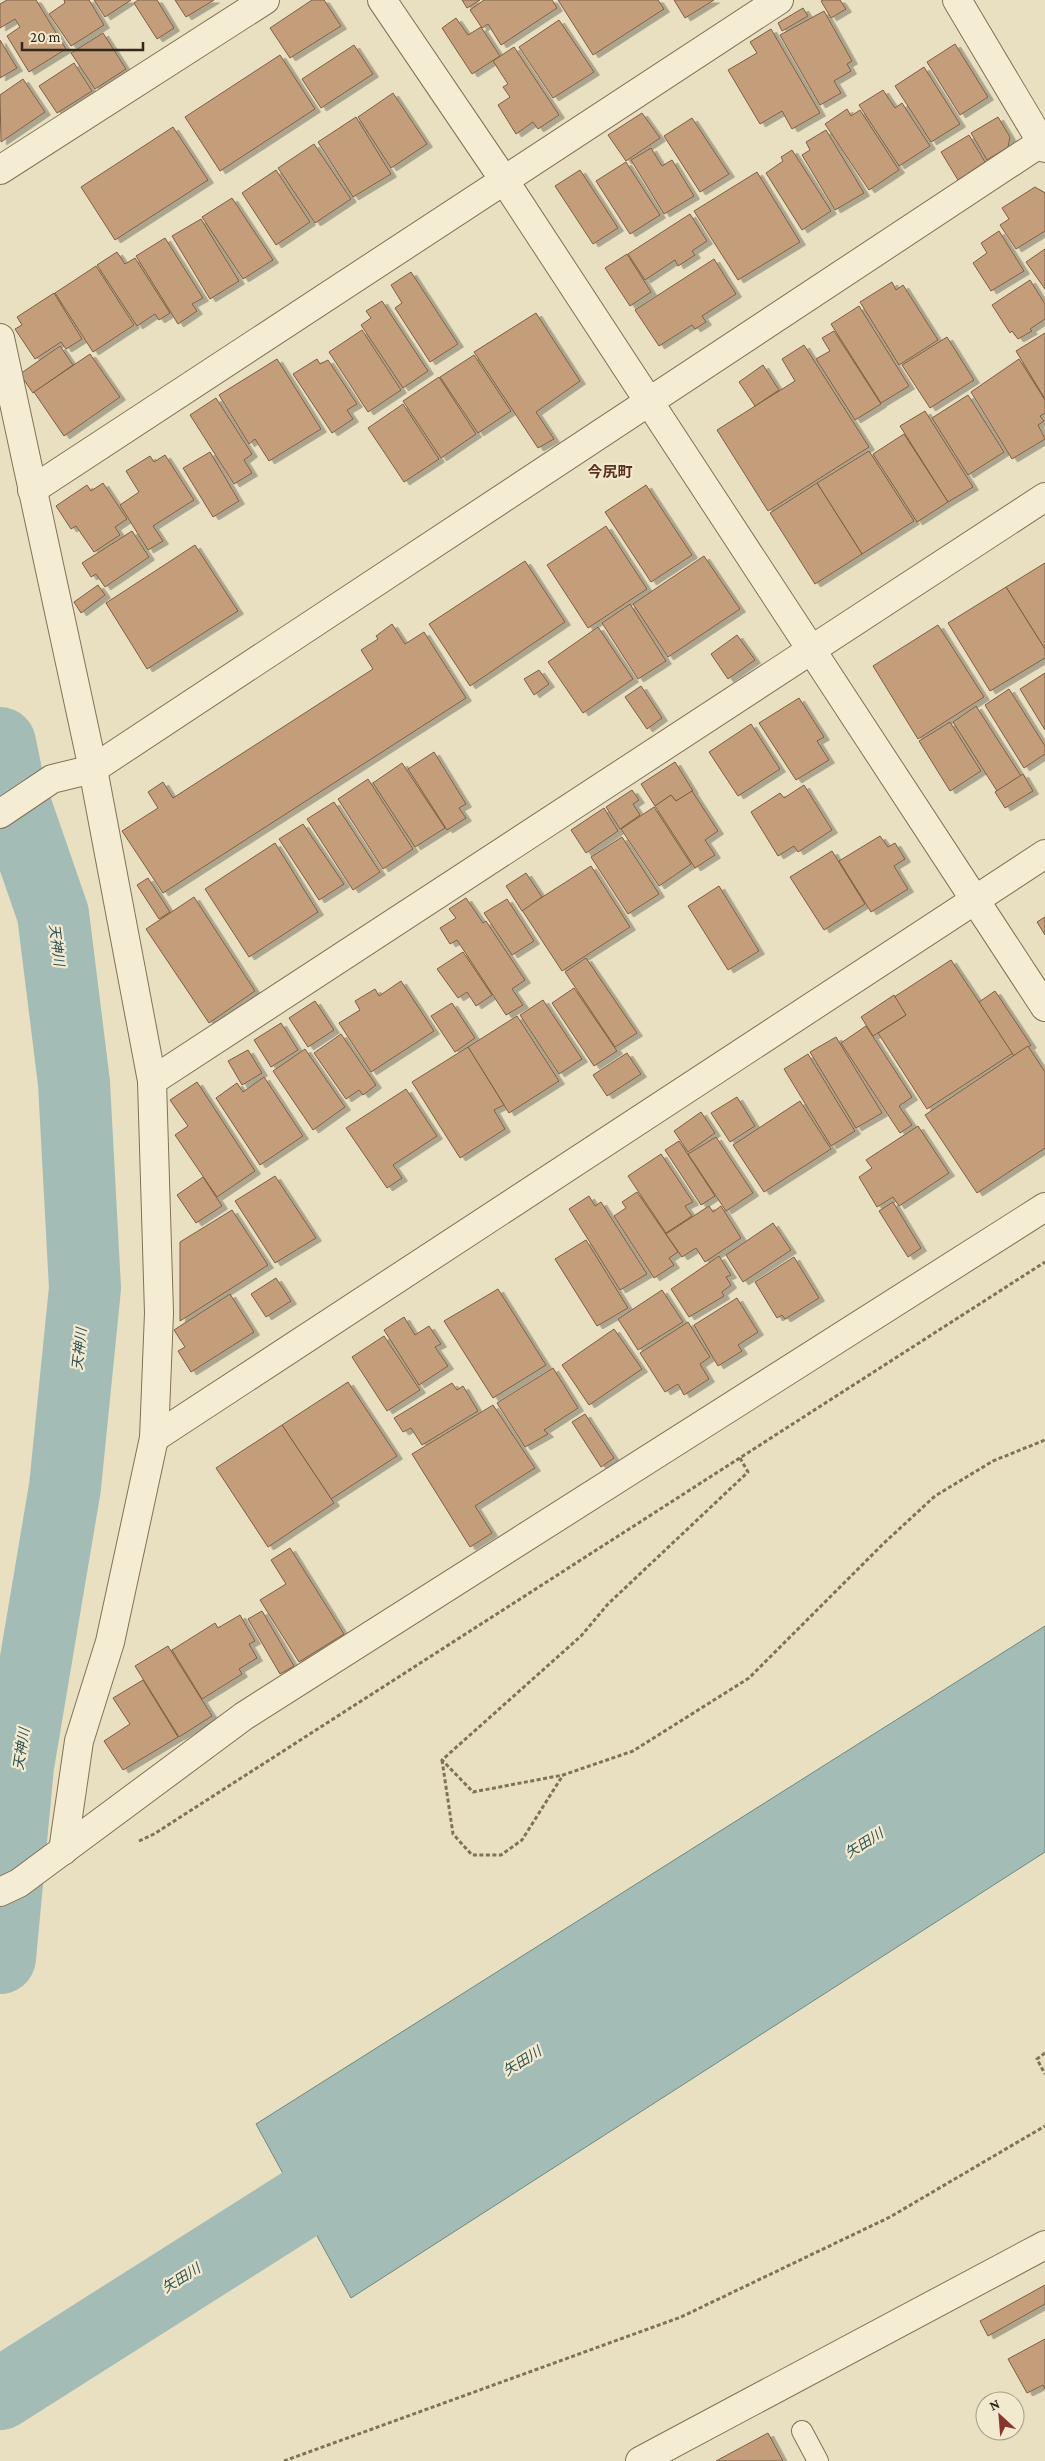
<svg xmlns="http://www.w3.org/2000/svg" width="1045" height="2461" viewBox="0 0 1045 2461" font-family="'Crimson Pro','Noto Sans JP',serif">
<defs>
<filter id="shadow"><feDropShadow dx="5.5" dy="3" stdDeviation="0" flood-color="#0004"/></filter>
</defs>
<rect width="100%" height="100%" fill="#e9e0c1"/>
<!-- water -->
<polygon fill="#a3bcb6" stroke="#6b8983" points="1045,1626 1045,1852 351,2298 256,2124"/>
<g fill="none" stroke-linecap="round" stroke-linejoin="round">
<!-- river -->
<g stroke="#a3bcb6" stroke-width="72">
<polyline points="0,743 9,787 53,914 74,1083 85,1288 65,1487 18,1766 0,1958"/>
<polyline points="0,2394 385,2150"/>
</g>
</g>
<!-- building -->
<g fill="#c49e7a" stroke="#7e5e42" filter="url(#shadow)">
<polygon points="7,0 36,0 66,49 29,72 7,36 20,27 15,19 0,28 0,4"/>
<polygon points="64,0 89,0 104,25 71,46 49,14 65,3"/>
<polygon points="94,0 131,0 105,17"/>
<polygon points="138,0 157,0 174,28 157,39 134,3"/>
<polygon points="175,0 214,0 186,17"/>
<polygon points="312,0 324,0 341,26 290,58 270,28"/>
<polygon points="462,0 480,0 467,8"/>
<polygon points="484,0 552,0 557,8 501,45 488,24 482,28 470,10"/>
<polygon points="558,0 658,0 664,9 593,55"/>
<polygon points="674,0 714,0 685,18"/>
<polygon points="823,0 840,0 846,9 831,18 821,1"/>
<polygon points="803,8 808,16 782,31 778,23"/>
<polygon points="824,11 852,61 847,64 851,71 834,81 841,93 820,105 780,35"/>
<polygon points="456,18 468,35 481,27 500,56 472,74 442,28"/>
<polygon points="559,20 594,72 553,98 519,47"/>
<polygon points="771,29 820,113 792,129 782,111 760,124 728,70 757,53 750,42"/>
<polygon points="103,33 126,69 95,89 71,53"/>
<polygon points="0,40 17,68 0,78"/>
<polygon points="955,44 988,97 960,115 927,62"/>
<polygon points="354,45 373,74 321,108 302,79"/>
<polygon points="514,47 559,115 538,129 533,122 516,134 498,105 510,97 503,87 508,84 493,61"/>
<polygon points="280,55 315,109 220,171 185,117"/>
<polygon points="74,63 92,91 57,113 39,86"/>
<polygon points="924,67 960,124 931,142 895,86"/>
<polygon points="23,79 45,112 1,142 0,95"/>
<polygon points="883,90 895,108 902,103 930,146 899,166 859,105"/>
<polygon points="393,93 427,144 391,168 358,117"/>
<polygon points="847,109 851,116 860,110 899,170 869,190 825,124"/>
<polygon points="642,113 660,138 626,161 608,135"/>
<polygon points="356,117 391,174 353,197 318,142"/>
<polygon points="998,117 1010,137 1008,147 987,160 971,133"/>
<polygon points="692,118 729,174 700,192 664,136"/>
<polygon points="173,127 208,180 115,240 81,187"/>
<polygon points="826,130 864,193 835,210 802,155 810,150 806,142"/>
<polygon points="969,135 985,162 958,180 941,152"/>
<polygon points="314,144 351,199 315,223 278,168"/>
<polygon points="651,148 662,166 672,160 694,196 664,214 631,160"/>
<polygon points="792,150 831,211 802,230 766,173 783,161 781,157"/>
<polygon points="626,162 660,215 630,234 596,181"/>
<polygon points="276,170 310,222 276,245 242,193"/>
<polygon points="580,170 618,228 593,244 555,186"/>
<polygon points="757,172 800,242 738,280 694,211"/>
<polygon points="1035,187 1045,193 1045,231 1016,249 1000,225 1009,219 1002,208"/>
<polygon points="232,198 273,260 243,279 202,217"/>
<polygon points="690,214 707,241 692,251 695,255 678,266 675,260 645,280 628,254"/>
<polygon points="201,219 239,281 210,299 172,236"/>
<polygon points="999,231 1024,271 991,291 973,263 987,253 981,243"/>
<polygon points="165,238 203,298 192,304 197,311 178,324 136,256"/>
<polygon points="1045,249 1045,289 1026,262"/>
<polygon points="117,252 125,264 135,258 170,313 159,320 155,314 137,326 97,265"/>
<polygon points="627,254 651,292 630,306 605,268"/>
<polygon points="714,259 736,294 702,316 706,322 695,329 692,325 659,346 635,310"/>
<polygon points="96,266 134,325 93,352 55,293"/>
<polygon points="411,272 458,344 430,362 395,308 402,303 391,285"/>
<polygon points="1030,280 1045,304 1045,319 1030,329 1032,331 1018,339 1012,331 1010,333 992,305"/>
<polygon points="892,282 896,290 903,285 938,340 899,365 860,302"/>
<polygon points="54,293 82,339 66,349 61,342 35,359 15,329 22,325 17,317"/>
<polygon points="382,301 428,371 403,388 361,325 371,318 366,311"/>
<polygon points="859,306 909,386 881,403 831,324"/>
<polygon points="536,313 580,381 536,412 554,439 538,448 474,352"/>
<polygon points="362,330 401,390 368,412 329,352"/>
<polygon points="834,331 881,404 855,420 816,359 830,351 822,338"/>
<polygon points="1045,333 1045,399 1016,351"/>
<polygon points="947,337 974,380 930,408 902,365"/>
<polygon points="804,345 869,447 768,511 717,430 795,381 782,359"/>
<polygon points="60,346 73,365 33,393 20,374"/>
<polygon points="90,354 120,397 64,436 34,392"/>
<polygon points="474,355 511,411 478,433 440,377"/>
<polygon points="277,359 321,429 269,461 255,439 249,444 219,395"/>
<polygon points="317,359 320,364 328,360 357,404 347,410 353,419 332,433 293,374"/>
<polygon points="1019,359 1045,400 1045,413 1040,416 1044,421 1038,425 1045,439 1012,459 971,392"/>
<polygon points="763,365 779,390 755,406 739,382"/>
<polygon points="439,377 476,434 441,458 403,401"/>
<polygon points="968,395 1004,452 968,475 932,418"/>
<polygon points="216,398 252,454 244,460 252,473 234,484 190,415"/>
<polygon points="403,404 439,459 404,482 368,428"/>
<polygon points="925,411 973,487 948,502 900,426"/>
<polygon points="904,434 948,502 917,522 873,454"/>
<polygon points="869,451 914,521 862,554 817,483"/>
<polygon points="210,452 239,501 213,517 183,468"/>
<polygon points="165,455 194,500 153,526 163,541 148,550 120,505 139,492 126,471 150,456 154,462"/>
<polygon points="103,483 127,519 115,527 120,535 94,552 76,526 71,529 56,506 87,485 91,491"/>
<polygon points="817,483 862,554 815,584 770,513"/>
<polygon points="646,485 692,555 651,582 605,512"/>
<polygon points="606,526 647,589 588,628 547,565"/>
<polygon points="132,531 149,557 105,587 96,574 91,577 82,563"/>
<polygon points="195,545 238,611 147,669 106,603"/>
<polygon points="704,556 740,609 668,657 633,604"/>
<polygon points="525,561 565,622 470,686 429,624"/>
<polygon points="1045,563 1045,649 1006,587"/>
<polygon points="98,585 105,595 81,613 74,602"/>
<polygon points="1006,587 1045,649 1045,658 990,691 948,623"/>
<polygon points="630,604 666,661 638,679 602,623"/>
<polygon points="392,624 405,644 424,632 466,698 163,893 122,831 158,808 148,792 163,782 173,798 373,669 361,650 378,639 376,636"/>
<polygon points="938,625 984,697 918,739 873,666"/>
<polygon points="598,627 633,679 583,713 548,662"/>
<polygon points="737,635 755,660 728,679 711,654"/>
<polygon points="539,670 549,684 534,695 524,679"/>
<polygon points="1045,673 1045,730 1020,689"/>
<polygon points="641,686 662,718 647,729 625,697"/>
<polygon points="1009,689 1045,746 1045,754 1024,768 985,705"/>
<polygon points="799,698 824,737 817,741 829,760 796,780 759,723"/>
<polygon points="976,706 1021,776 997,791 953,722"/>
<polygon points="950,722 981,771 950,791 919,741"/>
<polygon points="751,724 780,769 738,796 709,752"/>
<polygon points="434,752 466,804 459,808 466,818 447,830 408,769"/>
<polygon points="675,762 693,791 676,801 671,795 655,806 641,784"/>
<polygon points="402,763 445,828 415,847 373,783"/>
<polygon points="1023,774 1033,791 1005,808 995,792"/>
<polygon points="368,779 413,849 383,869 338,799"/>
<polygon points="804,785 832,830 798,852 794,846 778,856 751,812 780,793 784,798"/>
<polygon points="632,790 639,800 633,804 640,815 620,829 606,807"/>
<polygon points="692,791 718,831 705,840 715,855 695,868 655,806 671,795 676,801"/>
<polygon points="334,802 380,872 353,890 307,819"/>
<polygon points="654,807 691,864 659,886 621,829"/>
<polygon points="604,808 618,831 586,853 571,830"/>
<polygon points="303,824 344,884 319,900 279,839"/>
<polygon points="880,836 888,847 895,843 905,859 894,866 908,889 871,912 839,861"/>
<polygon points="622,837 659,894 628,914 591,857"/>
<polygon points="275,843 318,912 249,957 205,889"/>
<polygon points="832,851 865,904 824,930 790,877"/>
<polygon points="591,866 630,927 562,971 522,910"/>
<polygon points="526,873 542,897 522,911 506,886"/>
<polygon points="148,878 170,912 159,919 137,885"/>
<polygon points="719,886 759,951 728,970 688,906"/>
<polygon points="194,897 255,991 209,1023 146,929"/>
<polygon points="466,898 483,923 486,921 525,980 512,989 523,1005 506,1015 457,940 450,944 440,928 456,918 449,909"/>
<polygon points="507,899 534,941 512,955 484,913"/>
<polygon points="1045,917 1045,935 1037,922"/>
<polygon points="463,952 492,995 476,1006 467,992 458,998 437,969"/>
<polygon points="586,958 637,1033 615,1047 565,972"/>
<polygon points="951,960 1013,1053 927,1109 878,1033 906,1015 894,997"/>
<polygon points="401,981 434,1031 371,1072 339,1023 360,1010 355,1001 375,989 379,996"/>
<polygon points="574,988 617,1051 594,1066 552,1003"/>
<polygon points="995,991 1031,1045 1014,1056 979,1002"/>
<polygon points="894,995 906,1015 873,1036 861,1017"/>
<polygon points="543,1000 582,1059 559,1074 520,1015"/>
<polygon points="315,1001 334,1030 308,1047 289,1018"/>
<polygon points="452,1003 475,1038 455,1052 431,1016"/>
<polygon points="517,1016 559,1081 509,1113 468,1047"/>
<polygon points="281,1023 298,1050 271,1067 254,1040"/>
<polygon points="866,1026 912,1097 899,1106 912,1125 900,1133 841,1043"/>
<polygon points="341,1034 376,1085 363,1095 359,1090 346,1099 314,1053"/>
<polygon points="836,1037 882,1113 856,1128 810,1052"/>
<polygon points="1028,1046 1045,1072 1045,1148 977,1193 925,1115"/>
<polygon points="468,1047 504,1105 494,1110 505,1129 460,1158 412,1082"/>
<polygon points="305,1049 345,1107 313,1130 273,1071"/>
<polygon points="248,1050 262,1073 242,1085 228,1061"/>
<polygon points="627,1053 641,1074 607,1096 593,1075"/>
<polygon points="808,1054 855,1131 831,1146 784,1069"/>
<polygon points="264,1077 303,1136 260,1165 216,1098 237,1083 243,1092"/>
<polygon points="197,1082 255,1171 217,1197 175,1135 188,1126 170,1100"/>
<polygon points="406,1089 437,1136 393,1165 402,1178 387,1188 346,1128"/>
<polygon points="737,1097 755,1126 730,1142 711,1113"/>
<polygon points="800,1101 831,1149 764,1192 733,1145"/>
<polygon points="701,1112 715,1133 688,1152 674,1131"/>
<polygon points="918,1126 949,1173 899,1206 893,1197 877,1207 859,1177 872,1168 866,1160"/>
<polygon points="716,1137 753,1193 726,1211 688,1154"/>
<polygon points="679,1141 715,1196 701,1205 665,1150"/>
<polygon points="661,1154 693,1202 685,1206 692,1216 666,1233 628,1176"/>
<polygon points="275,1176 316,1238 275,1263 235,1201"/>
<polygon points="203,1177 222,1206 196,1223 177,1195"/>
<polygon points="637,1192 678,1252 669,1258 674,1265 654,1278 614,1216 626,1208 622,1202"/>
<polygon points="589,1196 595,1206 601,1202 647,1274 620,1290 569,1209"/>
<polygon points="893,1202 921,1248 908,1257 879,1211"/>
<polygon points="709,1206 713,1212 721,1206 741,1238 705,1262 696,1248 682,1257 666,1234"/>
<polygon points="232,1210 268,1265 180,1321 180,1242"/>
<polygon points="773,1223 791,1250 743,1282 726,1255"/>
<polygon points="586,1240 628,1308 597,1326 555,1259"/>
<polygon points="719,1256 731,1275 726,1277 731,1285 722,1292 724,1296 689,1317 671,1289"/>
<polygon points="794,1257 819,1298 785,1319 782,1315 777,1318 755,1282"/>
<polygon points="276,1278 291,1301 266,1317 251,1294"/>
<polygon points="498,1289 546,1365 493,1398 444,1321"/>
<polygon points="662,1290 683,1322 638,1350 618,1319"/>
<polygon points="230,1294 254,1332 191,1372 178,1351 185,1347 174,1330"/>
<polygon points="737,1298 758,1332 738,1345 742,1351 718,1366 694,1325"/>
<polygon points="404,1317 415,1335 429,1326 441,1344 435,1347 448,1366 419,1385 384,1330"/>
<polygon points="688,1322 710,1357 700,1364 709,1379 684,1395 678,1384 665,1392 640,1353"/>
<polygon points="614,1329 642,1369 589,1405 562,1365"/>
<polygon points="384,1336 420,1390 387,1411 352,1357"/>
<polygon points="553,1368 578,1408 544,1430 548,1434 525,1447 497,1403"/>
<polygon points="348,1382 397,1456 331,1499 282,1425"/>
<polygon points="452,1383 457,1390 463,1386 478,1411 422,1445 411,1428 403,1432 394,1418"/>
<polygon points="493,1405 535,1468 475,1506 492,1533 470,1547 412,1454"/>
<polygon points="585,1414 614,1458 601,1467 572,1422"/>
<polygon points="282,1425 334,1503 268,1547 216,1468"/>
<polygon points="290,1548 344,1634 299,1662 260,1600 286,1584 271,1560"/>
<polygon points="262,1611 294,1666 280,1674 248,1619"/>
<polygon points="240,1615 255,1641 249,1644 257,1658 239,1669 242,1674 202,1699 172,1650 215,1623 218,1628"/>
<polygon points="168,1646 212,1716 179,1737 135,1666"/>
<polygon points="143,1680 178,1737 123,1770 104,1741 130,1724 113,1698"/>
<polygon points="1045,2285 1045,2304 988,2336 980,2321"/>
<polygon points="1045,2339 1045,2389 1043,2385 1027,2393 1008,2359"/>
<polygon points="768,2433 783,2461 716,2461"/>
</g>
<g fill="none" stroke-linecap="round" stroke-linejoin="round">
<defs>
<polyline id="service" points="802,2431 818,2461"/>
<g id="minor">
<polyline points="382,0 504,180 1045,1007"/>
<polyline points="957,0 1045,148"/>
<polyline points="0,170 265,0"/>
<polyline points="0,338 93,769 152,1081 159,1313 154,1438 110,1642 79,1741 63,1851"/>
<polyline points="32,490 779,0"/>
<polyline points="0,814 52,779 93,769 1045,140"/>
<polyline points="152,1081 1045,497"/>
<polyline points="154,1438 1045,854"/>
<polyline points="0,1892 19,1883 244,1716 1045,1207"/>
<polyline points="640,2461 1045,2245"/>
</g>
</defs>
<!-- service casing -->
<use href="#service" stroke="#81715a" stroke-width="22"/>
<!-- minor casing -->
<use href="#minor" stroke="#81715a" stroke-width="30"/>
<!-- path -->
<g stroke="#81715a" stroke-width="3" stroke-dasharray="4 2.5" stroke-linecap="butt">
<polyline points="740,1458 748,1472 608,1604 581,1636 442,1760 473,1792 563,1775 633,1751 749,1678 884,1543 935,1496 993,1461 1045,1440"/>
<polyline points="442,1760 453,1834 472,1855 501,1855 522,1840 563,1775"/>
<polyline points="139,1841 154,1834 1045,1262"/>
<polyline points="1045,2053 1037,2059 1045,2074"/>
<polyline points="284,2461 681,2317 890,2217 1045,2126"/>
</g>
<!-- service -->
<use href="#service" stroke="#f5edd3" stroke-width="20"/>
<!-- minor -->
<use href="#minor" stroke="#f5edd3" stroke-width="28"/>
</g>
<g text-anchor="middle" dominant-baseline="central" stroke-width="4.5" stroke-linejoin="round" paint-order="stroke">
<!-- water labels -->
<g font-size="14" font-style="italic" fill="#2e5151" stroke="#f2ead0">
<text transform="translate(57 945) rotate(83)">天神川</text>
<text transform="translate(79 1349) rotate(-84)">天神川</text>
<text transform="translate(21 1749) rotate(-81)">天神川</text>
<text transform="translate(864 1843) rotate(-32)">矢田川</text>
<text transform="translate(522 2061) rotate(-32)">矢田川</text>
<text transform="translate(181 2278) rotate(-32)">矢田川</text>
</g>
<!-- quarter labels -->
<g font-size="15" font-weight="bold" fill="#5b3020" stroke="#f2ead0">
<text x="610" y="472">今尻町</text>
</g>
</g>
<!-- north arrow -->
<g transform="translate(1000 2416) rotate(334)"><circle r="24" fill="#f2ead0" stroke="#a59d88"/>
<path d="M0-4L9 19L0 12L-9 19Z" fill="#8b3530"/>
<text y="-8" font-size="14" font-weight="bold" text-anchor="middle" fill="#32291d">N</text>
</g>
<!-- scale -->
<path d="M22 42v8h121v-8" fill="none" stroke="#32291d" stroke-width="2.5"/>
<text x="30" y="42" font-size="15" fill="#32291d" stroke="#f2ead0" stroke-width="4" paint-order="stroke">20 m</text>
</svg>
